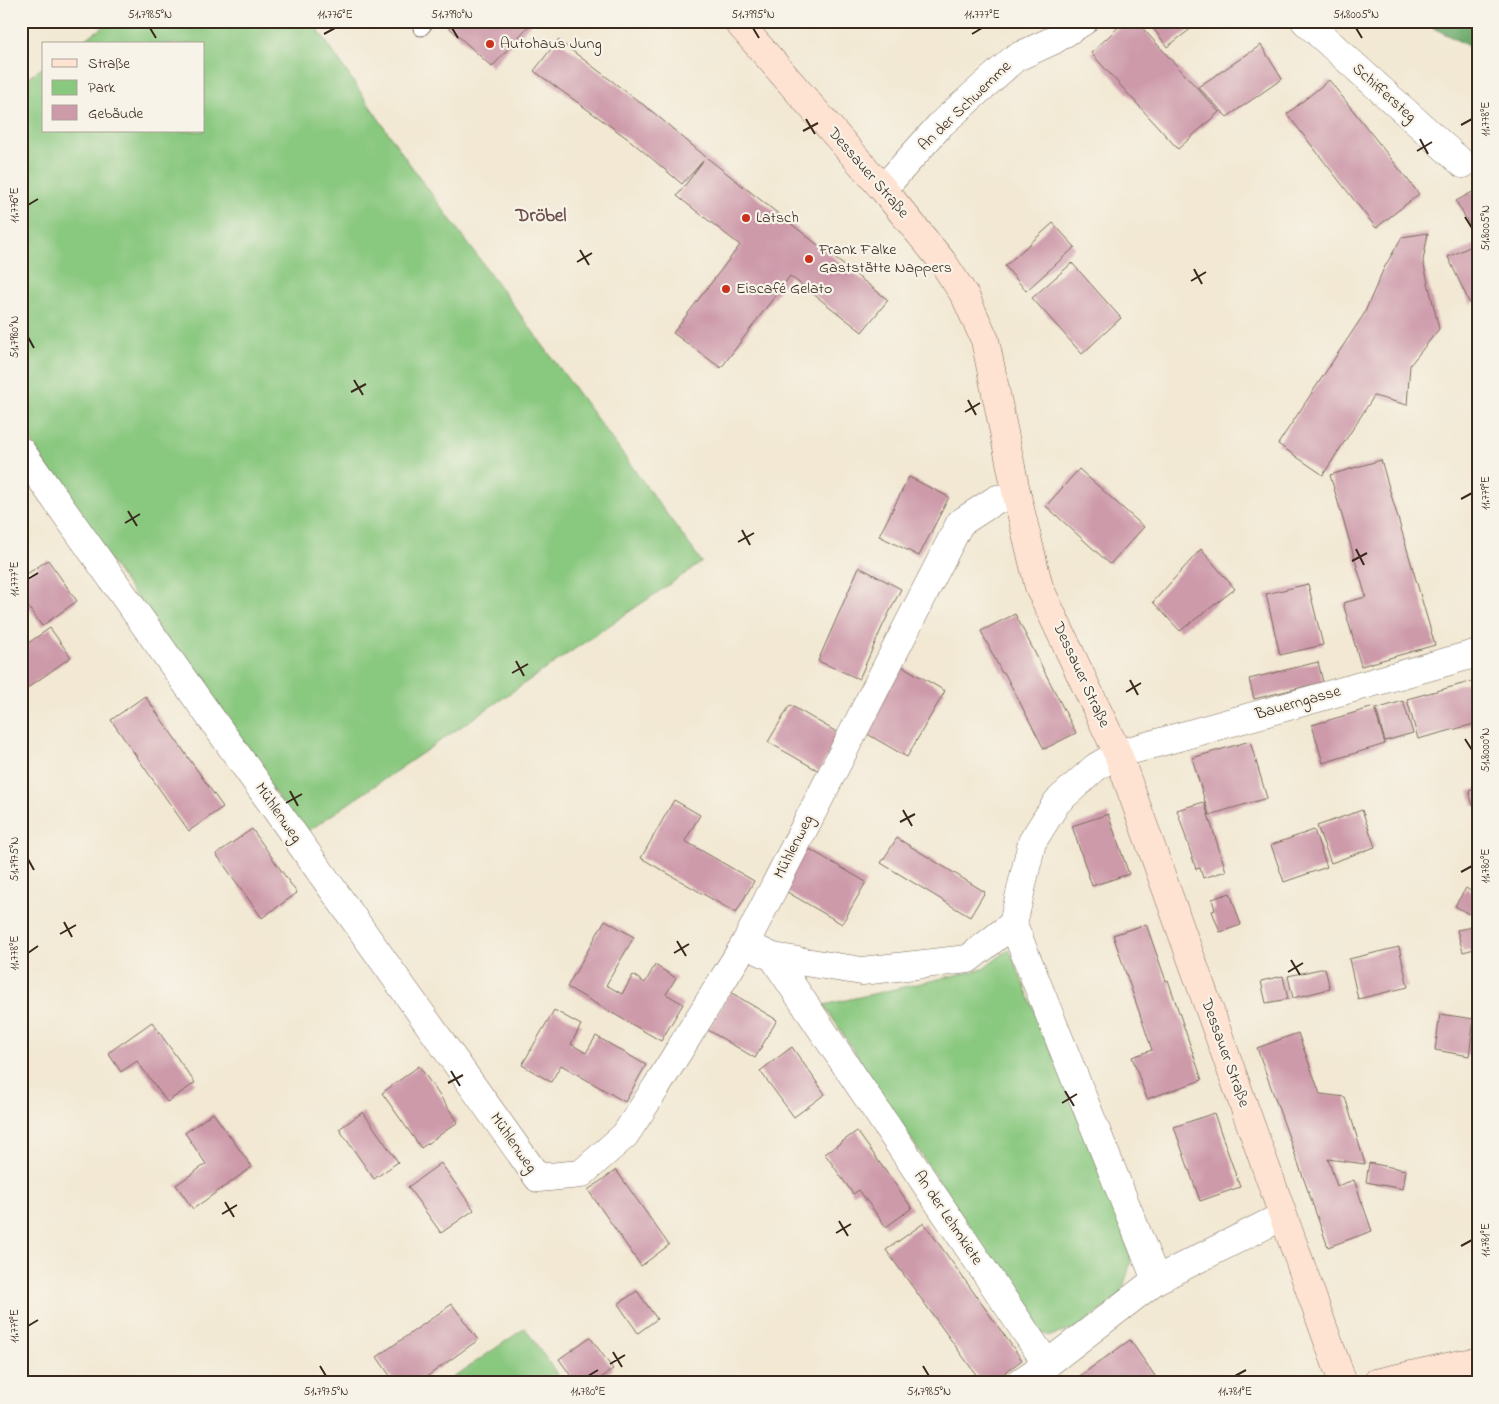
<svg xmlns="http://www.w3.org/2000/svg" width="1499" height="1404" viewBox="0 0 1499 1404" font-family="'Indie Flower',sans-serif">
<rect width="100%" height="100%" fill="#f7f3e8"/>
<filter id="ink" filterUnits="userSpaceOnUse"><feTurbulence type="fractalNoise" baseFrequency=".02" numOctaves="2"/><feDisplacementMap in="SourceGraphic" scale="10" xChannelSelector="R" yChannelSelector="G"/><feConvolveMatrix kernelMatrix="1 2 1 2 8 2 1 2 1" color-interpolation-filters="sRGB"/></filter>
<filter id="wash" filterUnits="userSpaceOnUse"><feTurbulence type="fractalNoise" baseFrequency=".0096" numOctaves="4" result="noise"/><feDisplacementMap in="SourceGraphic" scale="20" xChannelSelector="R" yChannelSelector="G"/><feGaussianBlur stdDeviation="1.12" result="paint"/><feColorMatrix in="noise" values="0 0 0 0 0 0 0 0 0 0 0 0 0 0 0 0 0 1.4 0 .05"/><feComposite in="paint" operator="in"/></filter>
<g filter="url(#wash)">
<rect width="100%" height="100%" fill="#f2e8d3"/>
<!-- green -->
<g fill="#89c87f" stroke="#62794e">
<polygon points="112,21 312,21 406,159 702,562 304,834 74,510 21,425 21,82 44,67 44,131 204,131 204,44 78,44"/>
<polygon points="1009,949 1120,1217 1131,1261 1121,1295 1080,1327 1050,1336 1036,1331 824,1005 983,969"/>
<polygon points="525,1328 563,1383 445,1383"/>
</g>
<!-- forest -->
<polygon fill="#6eac6e" stroke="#546b46" points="1420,21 1478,21 1478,51"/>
<g id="blocks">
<!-- building -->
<g fill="#cd9aaa">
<polygon points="442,21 533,21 492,67"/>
<polygon points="1125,21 1136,21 1219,112 1178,149 1091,53"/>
<polygon points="1148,21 1201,21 1167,47"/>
<polygon points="558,40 654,113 706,157 888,300 862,332 790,276 721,368 673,333 740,245 677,196 703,161 682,184 631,141 534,71"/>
<polygon points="1261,45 1282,79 1227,117 1198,87"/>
<polygon points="1329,80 1419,194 1376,228 1287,114"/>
<polygon points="1478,189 1478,240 1456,201"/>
<polygon points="1053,223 1075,247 1026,291 1005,266"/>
<polygon points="1428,233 1423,261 1439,329 1410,365 1407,405 1374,396 1323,475 1278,444 1364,314 1384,268 1402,237"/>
<polygon points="1476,244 1478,248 1478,300 1470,304 1448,257"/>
<polygon points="1072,263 1121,318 1082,354 1032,298"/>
<polygon points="1381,460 1435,645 1361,666 1343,603 1366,597 1330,475"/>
<polygon points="1079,469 1144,527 1110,564 1046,506"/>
<polygon points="909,477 949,497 919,556 879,536"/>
<polygon points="1201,549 1235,589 1180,631 1153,602"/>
<polygon points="48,560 77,601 42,626 21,597 21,578"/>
<polygon points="859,567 901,589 884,623 859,679 818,661"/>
<polygon points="1308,584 1323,645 1280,655 1266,594"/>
<polygon points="1015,614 1076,733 1044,749 1004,672 1002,673 981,631"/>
<polygon points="50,628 71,657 26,689 21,682 21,648"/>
<polygon points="1318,662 1323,682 1254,699 1249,679"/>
<polygon points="900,665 945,691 907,757 862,731"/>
<polygon points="1477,680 1478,723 1418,739 1407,699"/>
<polygon points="145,696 223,807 189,831 111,720"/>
<polygon points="1403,701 1413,733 1385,741 1376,709"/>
<polygon points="790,705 840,734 819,771 768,742"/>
<polygon points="1374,707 1385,744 1323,763 1312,725"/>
<polygon points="1250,741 1267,798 1209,815 1192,758"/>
<polygon points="1478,788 1478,804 1473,806 1469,791"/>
<polygon points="674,800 700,815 685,841 754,881 736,913 641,858"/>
<polygon points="1204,802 1226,871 1203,878 1200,868 1196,869 1177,810"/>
<polygon points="1362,810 1375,847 1331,863 1317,826"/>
<polygon points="1108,814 1129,874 1092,886 1072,826"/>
<polygon points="252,829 297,893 262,918 216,854"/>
<polygon points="1314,830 1327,867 1284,882 1271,845"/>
<polygon points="897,838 985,892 970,917 881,863"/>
<polygon points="806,847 866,882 842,924 782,889"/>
<polygon points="1466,888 1478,896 1478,900 1469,914 1455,906"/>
<polygon points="1230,893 1241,925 1220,932 1212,911 1215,910 1212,899"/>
<polygon points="605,920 634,937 606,985 622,994 633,975 645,983 655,965 676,978 666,994 683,1004 661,1041 567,987"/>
<polygon points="1146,924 1166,981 1168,980 1202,1080 1147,1099 1132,1057 1152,1050 1113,935"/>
<polygon points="1473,927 1478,948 1463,952 1457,930"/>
<polygon points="1399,947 1408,987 1358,999 1349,959"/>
<polygon points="1325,968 1330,989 1293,998 1288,976"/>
<polygon points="1283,976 1288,999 1266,1003 1261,981"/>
<polygon points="730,992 777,1020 755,1058 708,1030"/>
<polygon points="554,1010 581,1025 571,1044 586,1053 596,1036 646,1065 625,1102 561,1065 551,1082 522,1065"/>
<polygon points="1440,1014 1474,1019 1469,1056 1435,1050"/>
<polygon points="152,1022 195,1083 167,1102 137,1061 121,1072 108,1053"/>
<polygon points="1298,1033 1320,1094 1345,1097 1365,1164 1328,1159 1337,1186 1354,1180 1372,1231 1328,1247 1257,1048"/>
<polygon points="792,1047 825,1094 794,1117 760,1071"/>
<polygon points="419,1066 458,1122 421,1148 382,1093"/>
<polygon points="363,1112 398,1162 374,1179 339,1129"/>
<polygon points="213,1113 252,1167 193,1209 176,1185 206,1164 185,1133"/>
<polygon points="1214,1113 1240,1187 1200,1201 1174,1127"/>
<polygon points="857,1131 912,1208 886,1227 859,1190 853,1194 825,1154"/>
<polygon points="441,1163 474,1210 441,1233 408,1187"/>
<polygon points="1369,1163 1406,1170 1403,1189 1366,1182"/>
<polygon points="616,1170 669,1245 641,1266 588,1190"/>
<polygon points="924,1223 1022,1360 991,1383 982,1383 886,1250"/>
<polygon points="637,1291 657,1319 638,1333 618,1304"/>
<polygon points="452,1304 478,1340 418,1383 395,1383 377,1357"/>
<polygon points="590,1337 613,1369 594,1383 576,1383 559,1359"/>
<polygon points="1130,1340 1155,1376 1145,1383 1070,1383"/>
</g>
</g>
</g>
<g filter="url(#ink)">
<use href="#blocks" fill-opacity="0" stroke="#7b6c5d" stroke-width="1"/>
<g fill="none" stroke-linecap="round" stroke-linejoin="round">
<defs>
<polyline id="service" points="421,28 427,21"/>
<g id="minor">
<polyline points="1305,21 1463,164"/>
<polyline points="883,189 941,124 1015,58 1054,40 1084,21"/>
<polyline points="21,451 538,1178 581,1174 625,1135 657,1086 745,944 960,523 997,499 1017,496"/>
<polyline points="1013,924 1032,842 1057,802 1096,767 1118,754 1478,653"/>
<polyline points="745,944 773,957 1047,1364 1156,1280 1013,924 968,959 862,971 773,957"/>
<polyline points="1156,1280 1283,1216"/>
<polyline points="1019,1383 1047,1364"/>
</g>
<g id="secondary">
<polyline points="737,21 883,189 942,261 965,296 985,340 1017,496 1039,587 1118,754 1343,1383"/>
<polyline points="1376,1383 1461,1364 1478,1362"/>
</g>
</defs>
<!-- service casing -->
<use href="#service" stroke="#7b6c5d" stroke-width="17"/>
<!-- minor casing -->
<use href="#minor" stroke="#7b6c5d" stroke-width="29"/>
<!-- secondary casing -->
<use href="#secondary" stroke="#7b6c5d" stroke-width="29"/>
<!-- service -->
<use href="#service" stroke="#fff" stroke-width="15"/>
<!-- minor -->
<use href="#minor" stroke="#fff" stroke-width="28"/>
<!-- secondary -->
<use href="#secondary" stroke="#fee3d2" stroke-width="28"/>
</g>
</g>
<!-- ticks -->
<path fill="none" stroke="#3b2a1e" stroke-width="2" d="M 150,28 L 156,38M 452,28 L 458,38M 753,28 L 759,38M 1356,28 L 1362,38M 324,34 L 335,28M 972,34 L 982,28M 806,119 L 815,134M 1461,125 L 1472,119M 803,131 L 818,123M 1420,139 L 1428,154M 1417,151 L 1432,142M 28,205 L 38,199M 1465,217 L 1472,228M 580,250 L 589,265M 577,262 L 592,253M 1194,269 L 1202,284M 1191,281 L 1206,272M 28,337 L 34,348M 354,380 L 363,395M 351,392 L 366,384M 968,400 L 976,415M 965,412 L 980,403M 1461,499 L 1472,493M 128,511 L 137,526M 125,523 L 140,514M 742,530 L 750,545M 738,542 L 754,533M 1356,549 L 1364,565M 1352,561 L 1367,553M 28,579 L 38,573M 516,661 L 524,676M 512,673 L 528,664M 1130,680 L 1138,695M 1126,692 L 1141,683M 1465,739 L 1472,750M 290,791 L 298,806M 286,803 L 302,794M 903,810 L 912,826M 900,822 L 915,814M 28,859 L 34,870M 1461,872 L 1472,866M 64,922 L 72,937M 60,934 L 76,925M 677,941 L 686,956M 28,953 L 38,946M 674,953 L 689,944M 1291,960 L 1300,975M 1288,972 L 1303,963M 451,1071 L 460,1086M 448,1083 L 463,1075M 1065,1091 L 1074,1106M 1062,1103 L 1077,1094M 225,1202 L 234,1217M 222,1214 L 237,1205M 839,1221 L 848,1236M 836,1233 L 851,1224M 1461,1246 L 1472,1240M 28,1326 L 38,1320M 613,1352 L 622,1367M 610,1364 L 625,1355M 320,1366 L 326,1376M 923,1366 L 929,1376M 588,1376 L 598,1370M 1235,1376 L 1246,1370"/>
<!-- markers -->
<g fill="#c8321e" stroke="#f7f3e8" stroke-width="2">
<circle cx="490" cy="44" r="5"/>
<circle cx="746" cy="218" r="5"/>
<circle cx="809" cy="259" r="5"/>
<circle cx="726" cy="289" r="5"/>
</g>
<g text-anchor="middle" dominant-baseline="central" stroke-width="4.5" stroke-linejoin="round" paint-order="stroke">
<!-- poi labels -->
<g font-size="16" fill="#3b2a1e" stroke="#f7f3e8" text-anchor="start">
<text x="500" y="44">Autohaus Jung</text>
<text x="756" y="218">Latsch</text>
<text x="819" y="250">Frank Falke<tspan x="819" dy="18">Gaststätte Nappers</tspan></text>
<text x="736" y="289">Eiscafé Gelato</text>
</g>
<!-- street labels -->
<g font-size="16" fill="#3b2a1e" stroke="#f7f3e8">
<text transform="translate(1384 93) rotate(42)">Schiffersteg</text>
<text transform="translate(965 106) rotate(-44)">An der Schwemme</text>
<text transform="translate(868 173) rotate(49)">Dessauer Straße</text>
<text transform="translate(1081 675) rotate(65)">Dessauer Straße</text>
<text transform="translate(1298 703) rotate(-16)">Bauerngasse</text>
<text transform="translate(278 813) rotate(55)">Mühlenweg</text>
<text transform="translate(794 847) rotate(-63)">Mühlenweg</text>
<text transform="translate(1225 1053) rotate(70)">Dessauer Straße</text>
<text transform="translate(513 1143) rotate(55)">Mühlenweg</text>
<text transform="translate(948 1218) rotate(56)">An der Lehmkiete</text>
</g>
<!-- quarter labels -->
<g font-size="19" font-weight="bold" fill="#6e514f" stroke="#f7f3e8">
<text x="541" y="216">Dröbel</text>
</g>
</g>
<!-- margin -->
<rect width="1499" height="1404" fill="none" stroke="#f7f3e8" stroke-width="55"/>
<!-- legend -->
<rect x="42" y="42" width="162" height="90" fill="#f7f3e8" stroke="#aca397"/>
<rect x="52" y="59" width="25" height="8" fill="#fee3d2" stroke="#aca397"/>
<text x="88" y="68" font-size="15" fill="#3b2a1e">Straße</text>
<rect x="52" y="80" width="25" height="15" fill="#89c87f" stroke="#aca397"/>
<text x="88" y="92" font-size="15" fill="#3b2a1e">Park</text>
<rect x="52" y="105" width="25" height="15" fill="#cd9aaa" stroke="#aca397"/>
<text x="88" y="118" font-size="15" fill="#3b2a1e">Gebäude</text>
<rect x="28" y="28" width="1444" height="1348" fill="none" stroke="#3b2a1e" stroke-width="2"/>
<g font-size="12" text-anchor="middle" fill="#3b2a1e">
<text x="150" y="18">51.7985°N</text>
<text x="335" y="18">11.776°E</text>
<text x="452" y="18">51.7990°N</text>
<text x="753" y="18">51.7995°N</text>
<text x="982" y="18">11.777°E</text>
<text x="1356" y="18">51.8005°N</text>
<text transform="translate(1485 119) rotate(-90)" y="4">11.778°E</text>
<text transform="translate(14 205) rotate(-90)" y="4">11.776°E</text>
<text transform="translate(1485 228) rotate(-90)" y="4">51.8005°N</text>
<text transform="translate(14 337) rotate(-90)" y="4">51.7980°N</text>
<text transform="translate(1485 493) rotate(-90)" y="4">11.779°E</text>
<text transform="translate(14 579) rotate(-90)" y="4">11.777°E</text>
<text transform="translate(1485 750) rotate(-90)" y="4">51.8000°N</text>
<text transform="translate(14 859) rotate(-90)" y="4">51.7975°N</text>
<text transform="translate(1485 866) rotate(-90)" y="4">11.780°E</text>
<text transform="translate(14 953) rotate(-90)" y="4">11.778°E</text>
<text transform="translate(1485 1240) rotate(-90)" y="4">11.781°E</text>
<text transform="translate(14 1326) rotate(-90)" y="4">11.779°E</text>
<text x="326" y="1395">51.7975°N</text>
<text x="588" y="1395">11.780°E</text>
<text x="929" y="1395">51.7985°N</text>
<text x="1235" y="1395">11.781°E</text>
</g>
</svg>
